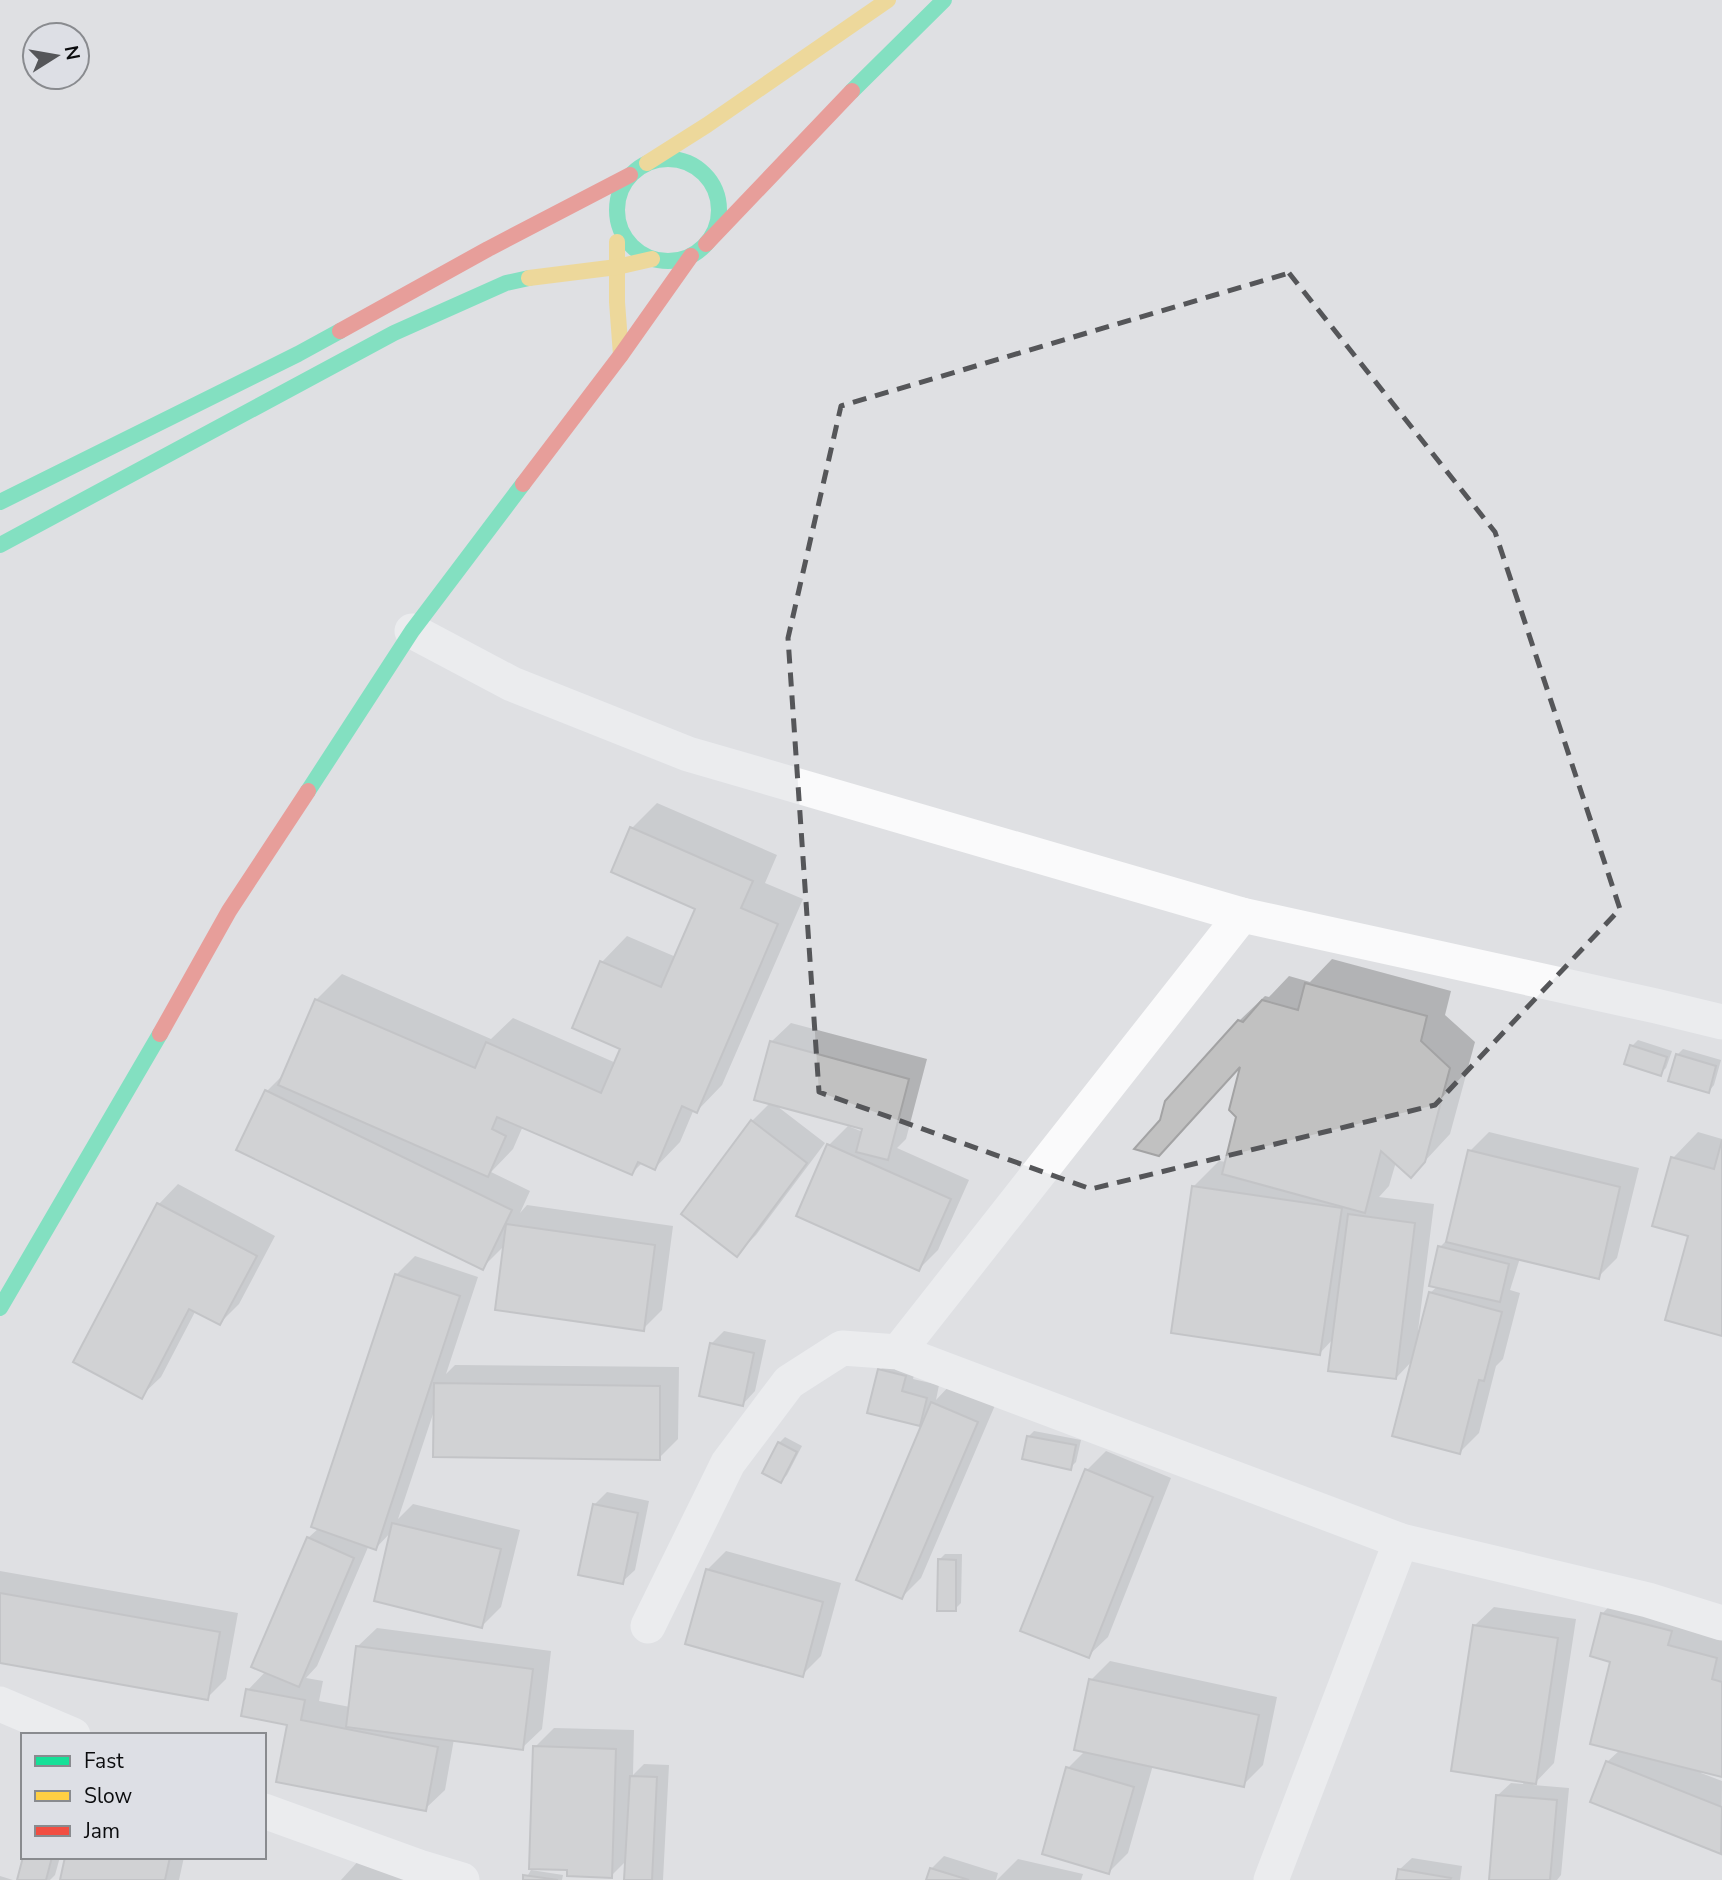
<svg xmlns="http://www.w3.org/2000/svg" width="1722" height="1880" viewBox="0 0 1722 1880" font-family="'Nunito Sans',sans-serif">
<rect width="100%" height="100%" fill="#dfe0e3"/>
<!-- shadow -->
<g fill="#0003">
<polygon points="657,803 777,855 765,883 803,899 722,1085 697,1111 694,1109 680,1142 655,1168 643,1162 632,1173 523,1126 513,1149 491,1172 530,1191 520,1213 527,1205 673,1226 662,1310 643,1329 505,1245 482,1268 267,1091 285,1073 316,1000 342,974 491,1039 513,1018 616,1063 622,1048 574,1027 602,962 627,936 676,957 698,908 632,828"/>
<polygon points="1332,959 1451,991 1445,1015 1475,1042 1450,1134 1411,1176 1396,1162 1389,1186 1379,1197 1434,1204 1418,1331 1421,1331 1430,1293 1438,1286 1440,1247 1449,1238 1470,1151 1489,1132 1639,1168 1617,1258 1598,1277 1520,1258 1510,1290 1520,1293 1503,1359 1496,1366 1479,1433 1460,1452 1413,1360 1396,1378 1334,1338 1320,1353 1194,1186 1219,1161 1227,1162 1238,1117 1242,1064 1159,1154 1162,1121 1239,1021 1265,996 1269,997 1289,976 1310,982"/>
<polygon points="791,1023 927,1059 906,1139 897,1148 969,1180 938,1250 919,1269 798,1215 829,1145 848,1126 863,1132 864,1128 773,1103 825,1143 756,1235 737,1254 752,1121 771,1102 771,1042"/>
<polygon points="1638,1040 1672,1051 1666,1068 1660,1074 1632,1046"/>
<polygon points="1683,1049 1721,1060 1714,1085 1709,1091 1677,1055"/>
<polygon points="1698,1132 1722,1139 1722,1334 1690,1234 1673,1158"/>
<polygon points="178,1184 275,1236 239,1304 220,1323 196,1310 161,1377 141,1396 76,1362 159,1204"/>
<polygon points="415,1256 478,1277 446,1374 455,1365 679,1367 678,1439 659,1458 435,1408 398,1519 413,1504 520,1530 501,1607 482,1626 392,1531 376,1548 369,1545 317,1666 306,1678 323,1681 319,1701 350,1707 357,1647 377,1628 551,1651 542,1729 522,1748 454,1739 445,1790 425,1809 289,1724 248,1690 266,1671 308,1538 319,1528 396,1275"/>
<polygon points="724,1331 766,1340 755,1391 743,1404 711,1344"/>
<polygon points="892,1358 917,1363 913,1379 939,1385 936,1400 952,1383 996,1403 921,1578 902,1597 926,1418 920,1424 880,1370"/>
<polygon points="1034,1431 1081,1440 1076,1462 1070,1468 1028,1437"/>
<polygon points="785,1437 802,1446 787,1475 781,1481 779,1443"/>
<polygon points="1106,1451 1171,1478 1108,1637 1088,1656 1087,1470"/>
<polygon points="607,1492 649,1501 635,1570 622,1582 594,1505"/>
<polygon points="726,1551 841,1583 821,1656 802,1675 707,1570"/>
<polygon points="945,1554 962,1554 961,1603 955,1609 939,1560"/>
<polygon points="0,1571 238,1613 226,1679 207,1698 0,1661"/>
<polygon points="1621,1594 1722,1635 1722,1776 1701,1770 1701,1773 1722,1781 1721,1852 1607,1762 1620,1750 1612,1660 1602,1614"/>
<polygon points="1494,1607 1576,1619 1554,1763 1533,1785 1569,1788 1561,1875 1557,1880 1491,1880 1498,1795 1511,1783 1523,1784 1524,1781 1474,1626"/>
<polygon points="1110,1661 1277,1697 1263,1765 1243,1785 1153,1765 1128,1853 1109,1872 1068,1768 1085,1751 1091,1680"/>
<polygon points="554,1728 634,1730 633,1775 644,1764 669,1765 663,1880 626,1880 627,1860 611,1876 535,1747"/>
<polygon points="944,1856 998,1873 996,1880 928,1880 931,1869"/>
<polygon points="25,1857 60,1857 55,1875 50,1880 18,1880"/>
<polygon points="67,1857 184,1857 179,1880 62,1880"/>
<polygon points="361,1858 424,1880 341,1880"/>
<polygon points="1412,1858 1462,1866 1460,1880 1398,1880 1399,1870"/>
<polygon points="1018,1859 1083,1874 1081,1880 997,1880"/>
<polygon points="531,1870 563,1875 562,1880 525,1880"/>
<polygon points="0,1876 13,1880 0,1880"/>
</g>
<!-- building -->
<g fill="#c1c1c1" stroke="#a3a3a4" stroke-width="2">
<polygon points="630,827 753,881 741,908 778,924 697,1113 682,1106 655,1170 638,1162 632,1175 497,1117 492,1129 506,1136 488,1177 278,1085 315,999 475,1068 486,1042 601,1093 620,1049 572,1028 600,961 661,987 695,909 611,872"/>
<polygon points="1305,983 1427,1016 1421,1041 1450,1068 1425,1162 1411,1178 1381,1151 1365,1213 1222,1174 1236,1117 1229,1110 1240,1067 1159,1156 1134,1149 1160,1120 1165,1101 1238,1020 1243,1022 1262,1000 1298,1010"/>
<polygon points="770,1041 909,1079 888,1160 856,1152 862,1129 754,1100"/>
<polygon points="1630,1045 1667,1057 1661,1076 1624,1064"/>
<polygon points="1676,1054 1716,1066 1709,1093 1668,1081"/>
<polygon points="265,1090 512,1210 483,1270 236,1150"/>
<polygon points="751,1120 807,1163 737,1257 681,1214"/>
<polygon points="1722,1140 1722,1336 1665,1320 1688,1236 1652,1226 1671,1157 1714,1169"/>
<polygon points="827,1144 951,1199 919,1271 796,1216"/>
<polygon points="1468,1150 1620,1187 1599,1279 1446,1242"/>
<polygon points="1192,1186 1342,1208 1320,1355 1171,1333"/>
<polygon points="157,1203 257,1256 220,1325 189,1309 142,1399 73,1362"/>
<polygon points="1348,1214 1415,1223 1396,1379 1328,1371"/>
<polygon points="506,1224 655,1245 644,1331 495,1310"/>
<polygon points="1438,1246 1509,1264 1500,1302 1429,1286"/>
<polygon points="395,1274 460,1296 376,1550 311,1527"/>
<polygon points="1429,1292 1502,1312 1484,1381 1479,1380 1460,1454 1392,1436"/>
<polygon points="710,1343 754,1353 743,1406 699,1396"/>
<polygon points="878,1369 906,1376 902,1391 927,1398 920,1426 867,1413"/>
<polygon points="434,1383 660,1386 660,1460 433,1457"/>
<polygon points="931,1402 978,1422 902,1599 856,1580"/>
<polygon points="1027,1436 1076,1445 1071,1470 1022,1459"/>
<polygon points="778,1442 797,1452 781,1483 762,1473"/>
<polygon points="1085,1469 1153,1497 1089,1658 1020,1631"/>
<polygon points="593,1504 638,1513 623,1584 578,1575"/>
<polygon points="392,1523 501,1549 482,1628 374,1601"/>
<polygon points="307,1537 354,1558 299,1687 251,1667"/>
<polygon points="938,1559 956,1560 956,1611 937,1611"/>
<polygon points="706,1569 823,1602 803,1677 685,1644"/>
<polygon points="0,1593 220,1632 208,1700 0,1663"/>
<polygon points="1601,1613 1672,1631 1668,1645 1717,1658 1712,1679 1722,1682 1722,1777 1590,1744 1610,1662 1590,1656"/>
<polygon points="1473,1625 1558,1638 1536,1784 1451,1771"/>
<polygon points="356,1646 533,1669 523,1750 346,1727"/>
<polygon points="1089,1679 1259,1715 1244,1787 1074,1750"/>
<polygon points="246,1689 305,1700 301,1720 438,1747 426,1811 276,1782 287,1725 241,1716"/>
<polygon points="533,1746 616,1749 612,1878 567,1876 567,1870 529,1869"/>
<polygon points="1606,1761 1722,1807 1721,1854 1590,1802"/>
<polygon points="1066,1767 1134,1787 1109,1874 1042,1854"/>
<polygon points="630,1776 657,1777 652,1880 624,1880"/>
<polygon points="1496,1795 1557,1800 1550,1880 1489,1880"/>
<polygon points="23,1857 52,1857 46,1880 17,1880"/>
<polygon points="65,1857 170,1857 165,1880 60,1880"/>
<polygon points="930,1868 969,1880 926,1880"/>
<polygon points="1398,1869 1451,1878 1450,1880 1396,1880"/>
<polygon points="523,1875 558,1880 523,1880"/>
</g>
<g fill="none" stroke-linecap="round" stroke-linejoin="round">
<!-- street -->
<g stroke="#fafafb" stroke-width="35">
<polyline points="412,631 512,684 688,754 1242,915 1656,1006 1722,1022"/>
<polyline points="898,1352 1242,915"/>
<polyline points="648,1626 728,1463 789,1382 842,1348 898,1352 1401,1541 1648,1600 1722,1623"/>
<polyline points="0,1704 73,1735"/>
<polyline points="264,1811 419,1867 462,1880"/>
<polyline points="1271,1880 1401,1541"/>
</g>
<!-- fast -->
<g stroke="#16e098" stroke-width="16">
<polyline points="852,91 944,0"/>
<circle cx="668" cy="210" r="51"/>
<polyline points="0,502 298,354 340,331"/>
<polyline points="0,545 394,333 506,283 529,278"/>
<polyline points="308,791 412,631 523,484"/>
<polyline points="0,1308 160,1034"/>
</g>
<!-- slow -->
<g stroke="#ffcf43" stroke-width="16">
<polyline points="647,163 707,125 888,0"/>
<polyline points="617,242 617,302 621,355"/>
<polyline points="529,278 617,267 652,259"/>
</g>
<!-- jam -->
<g stroke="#f24e42" stroke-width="16">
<polyline points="706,244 852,91"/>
<polyline points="340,331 488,249 630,175"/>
<polyline points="523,484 621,355 691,256"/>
<polyline points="160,1034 229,911 308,791"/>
</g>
</g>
<!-- marked area -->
<path d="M0 0H1722V1880H0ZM 1289,273 L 1495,532 L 1620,909 L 1435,1105 L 1091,1189 L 819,1092 L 788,638 L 841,406 Z" fill="#dfe0e3" fill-opacity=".55" fill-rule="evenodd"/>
<path fill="none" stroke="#555659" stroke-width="5" stroke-dasharray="14 9" stroke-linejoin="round" d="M 1289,273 L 1495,532 L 1620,909 L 1435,1105 L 1091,1189 L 819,1092 L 788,638 L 841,406 Z"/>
<!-- legend -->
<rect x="21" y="1733" width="245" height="126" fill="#dddfe5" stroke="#898b8f" stroke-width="2"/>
<rect x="35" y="1756" width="35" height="10" fill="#16e098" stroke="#898b8f" stroke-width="2"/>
<text x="84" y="1768" font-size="21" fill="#0b0c0e">Fast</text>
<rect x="35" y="1791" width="35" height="10" fill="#ffcf43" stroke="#898b8f" stroke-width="2"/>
<text x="84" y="1803" font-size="21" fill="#0b0c0e">Slow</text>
<rect x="35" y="1826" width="35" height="10" fill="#f24e42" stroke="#898b8f" stroke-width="2"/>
<text x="84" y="1838" font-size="21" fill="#0b0c0e">Jam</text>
<!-- north arrow -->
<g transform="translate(56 56) rotate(79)"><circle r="33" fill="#dddfe5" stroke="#898b8f" stroke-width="2"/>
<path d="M0-5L12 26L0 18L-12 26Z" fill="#555659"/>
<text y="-10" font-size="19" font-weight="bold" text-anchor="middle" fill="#0b0c0e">N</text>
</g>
</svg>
